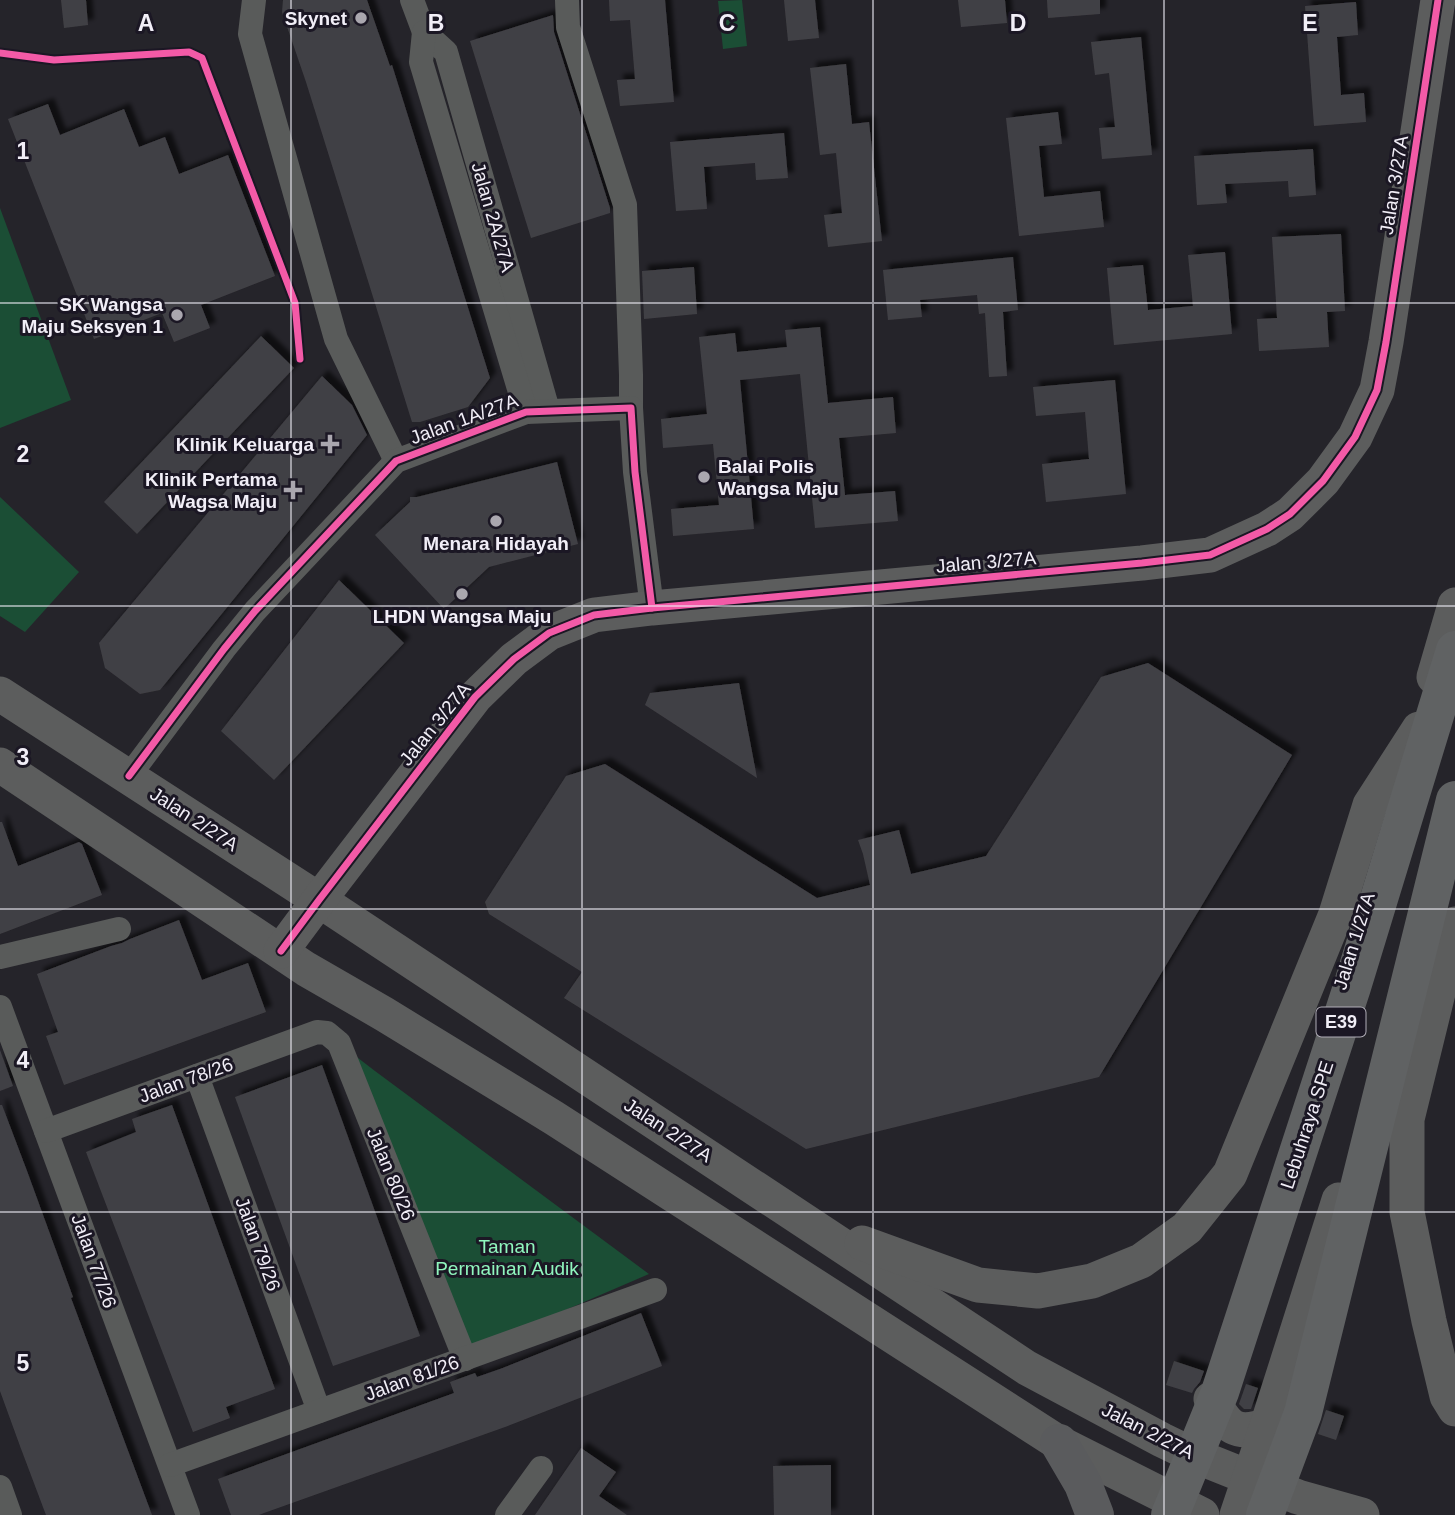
<svg xmlns="http://www.w3.org/2000/svg" width="1455" height="1515" viewBox="0 0 1455 1515" font-family="Arial,sans-serif">
<defs>
<filter id="shadow"><feDropShadow dx="6" dy="-6" stdDeviation="2" flood-color="#0009"/></filter>
</defs>
<rect width="100%" height="100%" fill="#25242a"/>
<!-- green -->
<g fill="#1b4e35">
<polygon points="742,0 747,46 723,49 718,1"/>
<polygon points="0,208 71,400 0,428"/>
<polygon points="0,497 79,572 25,632 0,616"/>
<polygon points="349,1051 375,1071 649,1274 468,1352"/>
</g>
<!-- building -->
<g fill="#414045" filter="url(#shadow)">
<polygon points="61,0 86,0 88,25 64,28"/>
<polygon points="283,0 367,0 390,66 392,65 490,378 468,407 420,422 412,422 306,82 282,12"/>
<polygon points="609,0 665,0 674,102 620,106 617,80 635,79 630,20 610,21"/>
<polygon points="784,0 815,0 819,38 788,41"/>
<polygon points="958,0 1005,0 1007,23 961,27"/>
<polygon points="1047,0 1100,0 1100,14 1048,18"/>
<polygon points="1356,2 1358,35 1337,37 1341,95 1364,93 1366,122 1314,126 1305,6"/>
<polygon points="553,15 554,32 610,208 610,213 531,238 470,41"/>
<polygon points="1141,37 1152,155 1102,159 1099,128 1115,127 1109,73 1095,75 1091,42"/>
<polygon points="846,64 852,124 869,122 882,241 828,247 824,215 842,213 836,153 820,155 810,68"/>
<polygon points="48,104 60,135 124,109 139,147 165,137 179,174 228,155 275,276 201,305 210,328 174,342 162,313 94,339 8,119"/>
<polygon points="1058,112 1062,144 1039,146 1044,197 1100,191 1104,227 1019,236 1006,118"/>
<polygon points="784,133 788,178 756,180 755,163 704,167 707,209 676,211 670,142"/>
<polygon points="1313,149 1316,195 1289,197 1288,181 1225,184 1227,203 1197,205 1194,156"/>
<polygon points="1341,234 1345,311 1327,312 1329,347 1259,351 1257,319 1277,318 1272,237"/>
<polygon points="1225,252 1232,334 1114,345 1107,268 1143,265 1148,310 1193,306 1188,255"/>
<polygon points="1013,257 1018,310 1003,312 1007,376 989,377 985,313 979,314 977,295 920,300 922,317 888,320 883,270"/>
<polygon points="694,267 697,314 644,319 642,271"/>
<polygon points="820,327 828,403 893,397 896,433 839,438 845,495 895,491 898,521 815,528 800,374 740,380 754,529 673,536 671,509 719,505 713,444 663,448 661,419 707,414 699,337 735,333 737,352 787,347 785,330"/>
<polygon points="261,336 294,368 137,534 104,502"/>
<polygon points="322,376 352,405 367,435 160,690 140,694 105,668 99,643"/>
<polygon points="1115,380 1126,494 1046,502 1042,464 1089,459 1085,412 1036,416 1033,387"/>
<polygon points="557,462 578,544 489,567 444,609 375,535 410,502 410,497 417,497"/>
<polygon points="339,580 404,643 274,780 221,731"/>
<polygon points="1148,663 1292,755 1099,1077 806,1149 564,998 582,972 489,914 485,902 566,776 605,764 817,898 870,885 863,854 858,840 899,830 911,874 986,856 1101,677"/>
<polygon points="739,683 757,778 645,705 650,693"/>
<polygon points="0,822 2,822 18,866 79,842 82,844 102,895 0,934"/>
<polygon points="179,920 202,980 248,963 266,1012 64,1085 46,1036 58,1032 37,974 111,946 122,943 130,939"/>
<polygon points="0,1050 13,1086 0,1091"/>
<polygon points="322,1065 420,1336 333,1366 235,1097"/>
<polygon points="0,1105 2,1105 27,1171 73,1297 71,1298 152,1515 46,1515 20,1446 0,1391"/>
<polygon points="172,1105 275,1389 226,1407 230,1418 193,1432 86,1152 136,1132 132,1119"/>
<polygon points="641,1313 662,1366 505,1427 264,1513 259,1515 231,1515 218,1479 454,1393 450,1382 475,1373 477,1377 500,1369"/>
<polygon points="1174,1361 1204,1371 1200,1382 1194,1389 1192,1393 1166,1385"/>
<polygon points="1246,1384 1258,1388 1251,1409 1244,1409 1239,1404"/>
<polygon points="1326,1410 1344,1416 1336,1440 1318,1434"/>
<polygon points="581,1448 616,1472 599,1496 627,1515 535,1515"/>
<polygon points="831,1465 831,1515 774,1515 773,1466"/>
</g>
<g fill="none" stroke-linecap="round" stroke-linejoin="round">
<!-- street -->
<g stroke="#595b5a" stroke-width="24">
<polyline points="254,0 250,34 336,339 396,461"/>
<polyline points="412,0 424,32 446,52 548,410"/>
<polyline points="567,0 568,27 625,205 631,375 631,408"/>
<polyline points="424,32 421,62 526,412"/>
<polyline points="129,776 224,649 255,611 396,461 526,412 631,408 635,472 652,608"/>
<polyline points="0,957 119,929"/>
<polyline points="0,1007 188,1515"/>
<polyline points="197,1076 319,1411"/>
<polyline points="46,1131 317,1032 327,1033 339,1043 465,1359"/>
<polyline points="170,1465 655,1290"/>
<polyline points="0,1487 10,1515"/>
<polyline points="507,1515 541,1468"/>
</g>
<!-- secondary -->
<g stroke="#5c5d5d" stroke-width="35">
<polyline points="1434,677 1455,605"/>
<polyline points="0,694 319,900 1027,1368 1162,1440 1193,1455 1298,1497 1362,1515"/>
<polyline points="0,765 306,969 384,1014 554,1118 1059,1443 1202,1515"/>
<polyline points="1455,924 1407,1119 1407,1212 1429,1321 1447,1396 1455,1409"/>
<polyline points="281,951 319,900 475,697 514,659 549,633 594,615 652,608 1142,563 1210,555 1267,529 1290,514 1323,481 1355,437 1377,390 1386,342 1438,0"/>
<polyline points="862,1243 978,1285 1038,1291 1092,1281 1141,1261 1187,1228 1230,1174 1336,914 1370,805 1419,729"/>
<path d="M 1211,1399 C 1229,1428 1233,1435 1267,1426"/>
<polyline points="1237,1515 1267,1426 1339,1200"/>
</g>
<!-- primary -->
<polyline stroke="#5a5b5d" stroke-width="38" points="1059,1443 1083,1484 1095,1515"/>
<!-- highway -->
<g stroke="#606263" stroke-width="38">
<polyline points="1170,1515 1220,1392 1352,987 1455,650"/>
<polyline points="1265,1515 1303,1413 1455,800"/>
</g>
<defs>
<g id="cycleway">
<polyline points="0,53 54,60 189,52 202,58 295,303 300,359"/>
<polyline points="129,776 224,649 255,611 396,461 526,412 631,408 635,472 652,608"/>
<polyline points="281,951 319,900 475,697 514,659 549,633 594,615 652,608 1142,563 1210,555 1267,529 1290,514 1323,481 1355,437 1377,390 1386,342 1438,0"/>
</g>
</defs>
<!-- cycleway casing -->
<use href="#cycleway" stroke="#1b1724" stroke-width="11"/>
<!-- cycleway -->
<use href="#cycleway" stroke="#f35aa7" stroke-width="7"/>
</g>
<!-- grid -->
<path fill="none" stroke="#f1eef7" stroke-width="2" stroke-opacity="0.55" d="M 291,0 L 291,1515M 582,0 L 582,1515M 873,0 L 873,1515M 1164,0 L 1164,1515M 0,303 L 1455,303M 0,606 L 1455,606M 0,909 L 1455,909M 0,1212 L 1455,1212"/>
<!-- markers -->
<g fill="#aaa7af" stroke="#1b1724" stroke-width="2.5">
<circle cx="361" cy="18" r="7"/>
<circle cx="177" cy="315" r="7"/>
<path d="M326.5 433.5h7v7h7v7h-7v7h-7v-7h-7v-7h7z"/>
<circle cx="704" cy="477" r="7"/>
<path d="M289.5 479.5h7v7h7v7h-7v7h-7v-7h-7v-7h7z"/>
<circle cx="496" cy="521" r="7"/>
<circle cx="462" cy="594" r="7"/>
</g>
<g text-anchor="middle" dominant-baseline="central" stroke-width="6" stroke-linejoin="round" paint-order="stroke">
<!-- shield labels -->
<rect fill="#1b1724" stroke="#b1aeb8" stroke-width="2" x="1316.5" y="1007.5" width="49" height="29" rx="5"/>
<g font-size="18" font-weight="bold" fill="#f1eef7">
<text x="1341" y="1022">E39</text>
</g>
<!-- poi labels -->
<g font-size="19" font-weight="bold" fill="#f1eef7" stroke="#1b1724" text-anchor="end">
<text x="347" y="18">Skynet</text>
<text x="163" y="304">SK Wangsa<tspan x="163" dy="22">Maju Seksyen 1</tspan></text>
<text x="314" y="444">Klinik Keluarga</text>
<text x="718" y="466" text-anchor="start">Balai Polis<tspan x="718" dy="22">Wangsa Maju</tspan></text>
<text x="277" y="479">Klinik Pertama<tspan x="277" dy="22">Wagsa Maju</tspan></text>
<text x="496" y="543" text-anchor="middle">Menara Hidayah</text>
<text x="462" y="616" text-anchor="middle">LHDN Wangsa Maju</text>
</g>
<!-- street labels -->
<g font-size="19" fill="#f1eef7" stroke="#1b1724">
<text transform="translate(1394 185) rotate(-81)">Jalan 3/27A</text>
<text transform="translate(493 217) rotate(74)">Jalan 2A/27A</text>
<text transform="translate(464 419) rotate(-20)">Jalan 1A/27A</text>
<text transform="translate(986 562) rotate(-5)">Jalan 3/27A</text>
<text transform="translate(435 724) rotate(-51)">Jalan 3/27A</text>
<text transform="translate(194 819) rotate(33)">Jalan 2/27A</text>
<text transform="translate(1354 941) rotate(-73)">Jalan 1/27A</text>
<text transform="translate(186 1080) rotate(-20)">Jalan 78/26</text>
<text transform="translate(1307 1125) rotate(-72)">Lebuhraya SPE</text>
<text transform="translate(668 1130) rotate(33)">Jalan 2/27A</text>
<text transform="translate(391 1174) rotate(68)">Jalan 80/26</text>
<text transform="translate(258 1244) rotate(70)">Jalan 79/26</text>
<text transform="translate(94 1261) rotate(70)">Jalan 77/26</text>
<text transform="translate(412 1378) rotate(-20)">Jalan 81/26</text>
<text transform="translate(1148 1431) rotate(27)">Jalan 2/27A</text>
</g>
<!-- park labels -->
<g font-size="19" fill="#90f6be" stroke="#1b1724">
<text x="507" y="1246">Taman<tspan x="507" dy="22">Permainan Audik</tspan></text>
</g>
</g>
<g font-size="23" text-anchor="middle" font-weight="bold" fill="#f1eef7" stroke="#1b1724" stroke-width="6" stroke-linejoin="round" paint-order="stroke">
<text x="146" y="31">A</text>
<text x="436" y="31">B</text>
<text x="727" y="31">C</text>
<text x="1018" y="31">D</text>
<text x="1310" y="31">E</text>
<text x="23" y="159">1</text>
<text x="23" y="462">2</text>
<text x="23" y="765">3</text>
<text x="23" y="1068">4</text>
<text x="23" y="1371">5</text>
</g>
</svg>
